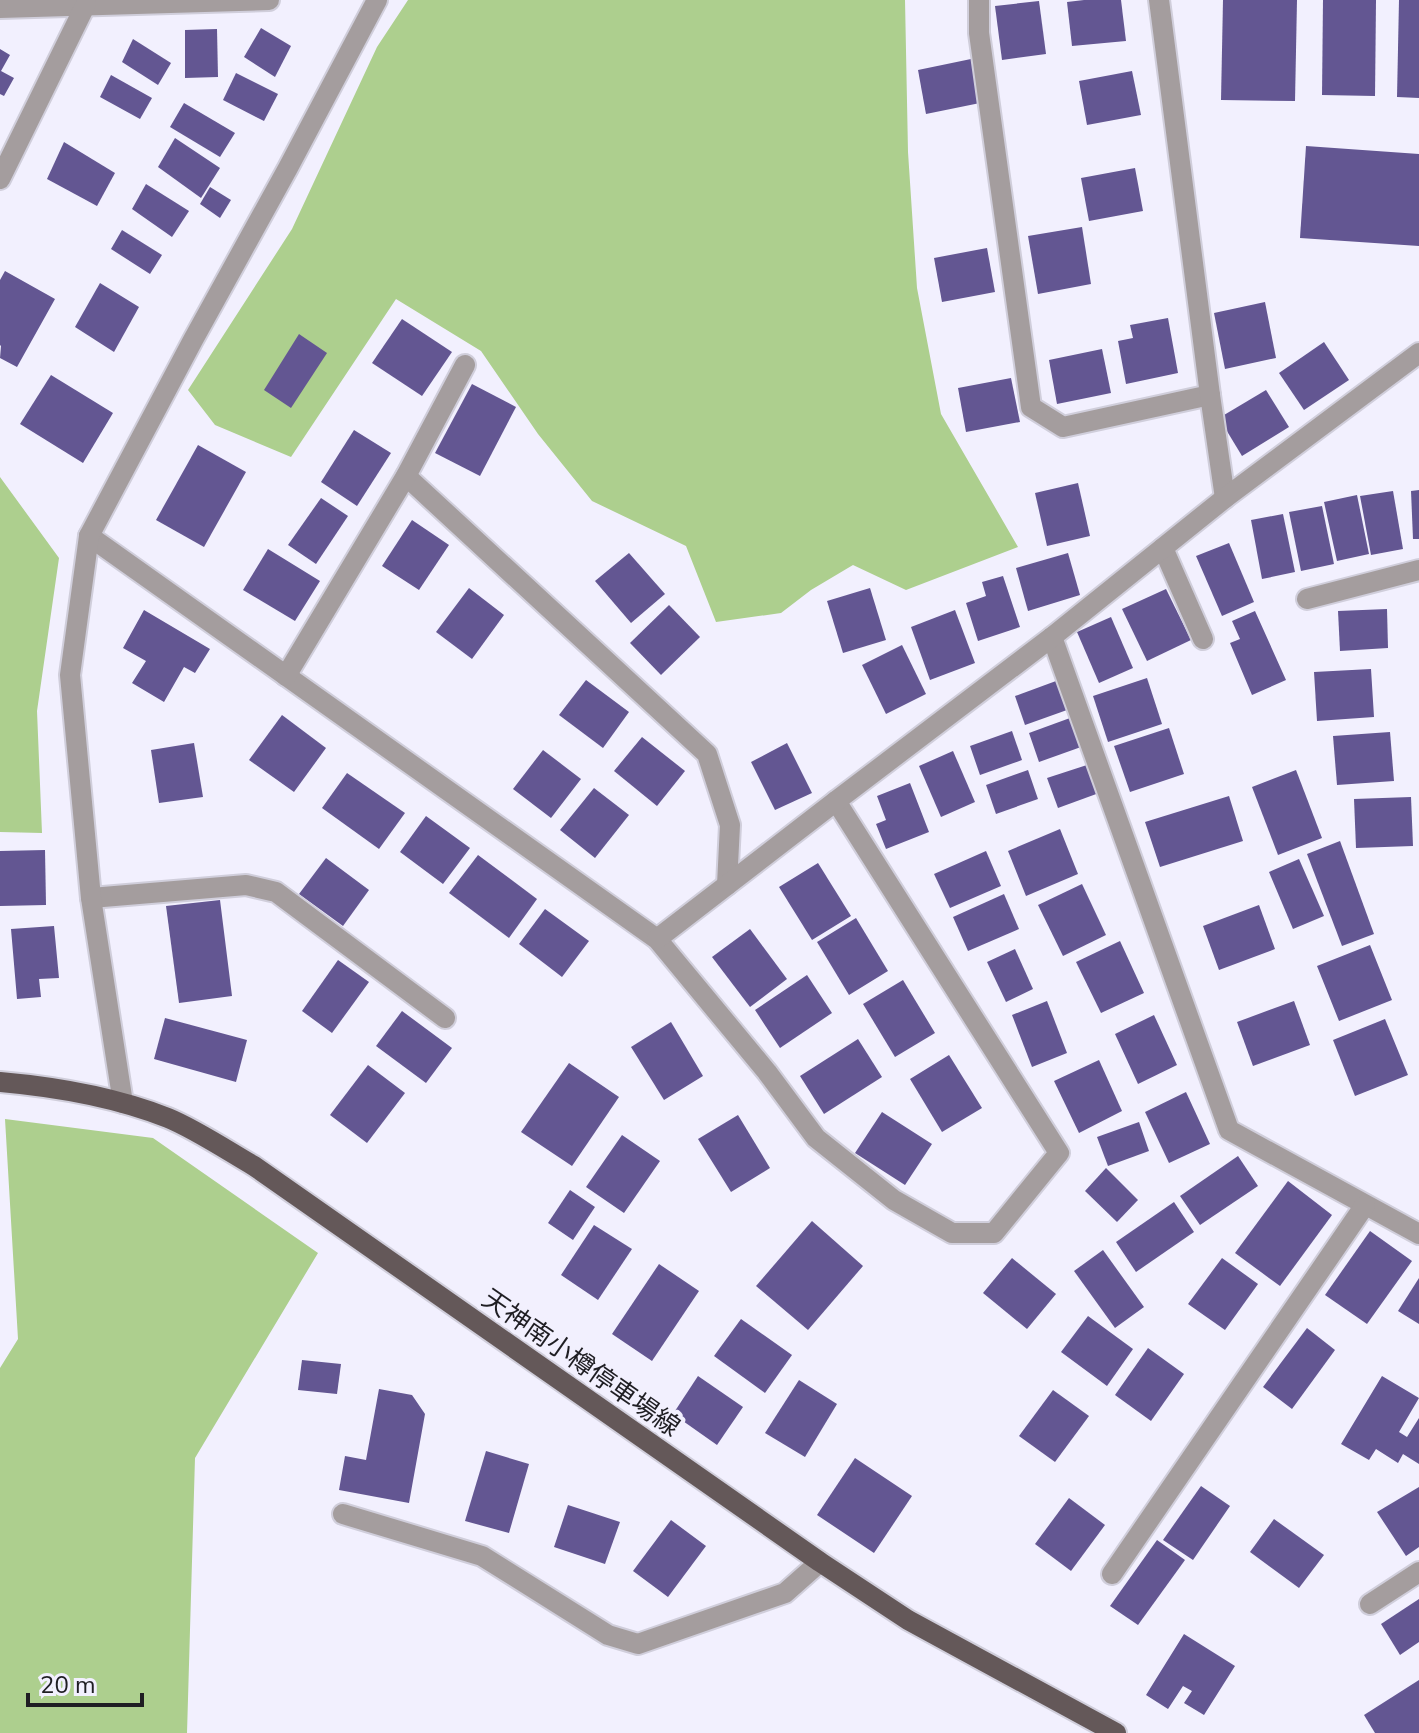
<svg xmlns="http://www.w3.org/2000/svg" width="1419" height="1733" viewBox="0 0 1419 1733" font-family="'Nunito Sans','Noto Sans JP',sans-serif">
<rect width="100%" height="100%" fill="#f2f0fe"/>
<!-- forest -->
<g fill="#adcf8e">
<polygon points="408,0 905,0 908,152 917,288 941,414 1018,547 906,590 853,565 811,590 781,613 716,622 686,546 592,501 538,434 481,351 396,299 291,457 215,425 188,390 292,229 377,47"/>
<polygon points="0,477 59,558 37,711 42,833 0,832"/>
<polygon points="5,1119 153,1138 318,1253 195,1458 187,1733 0,1733 0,1368 18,1339"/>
</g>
<!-- building -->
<g fill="#635692">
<polygon points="1084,0 1121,0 1126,41 1072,46 1067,2"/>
<polygon points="1223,0 1297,0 1295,101 1221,100"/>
<polygon points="1323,0 1376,0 1375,96 1322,95"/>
<polygon points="1399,0 1419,0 1419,98 1397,97"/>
<polygon points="1039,1 1046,54 1002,60 995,6"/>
<polygon points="261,28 291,46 275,77 244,57"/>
<polygon points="217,29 218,77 185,78 185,30"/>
<polygon points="133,39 171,63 158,85 122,62"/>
<polygon points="0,49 10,55 1,71 14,78 4,96 0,94"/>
<polygon points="971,59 980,103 926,114 918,70"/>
<polygon points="1132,71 1141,115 1087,125 1079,81"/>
<polygon points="236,73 278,94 264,121 223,100"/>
<polygon points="111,75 152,98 140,119 100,97"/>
<polygon points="184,103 235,133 220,157 170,127"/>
<polygon points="175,138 220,168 201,198 158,167"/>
<polygon points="64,142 115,173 97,206 47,179"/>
<polygon points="1306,146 1419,154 1419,246 1300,238"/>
<polygon points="1135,168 1143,211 1089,221 1081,178"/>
<polygon points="146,184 189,211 172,237 132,209"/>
<polygon points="210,187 231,200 220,218 200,204"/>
<polygon points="1082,227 1091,284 1038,294 1028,236"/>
<polygon points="122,230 162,255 150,274 111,249"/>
<polygon points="987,248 995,292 942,302 934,258"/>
<polygon points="5,271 55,299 17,367 0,358 1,346 0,345 0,280"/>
<polygon points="100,283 139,307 114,352 75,327"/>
<polygon points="1265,302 1276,358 1225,369 1214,313"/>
<polygon points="1168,318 1178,373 1126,384 1118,341 1133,338 1130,325"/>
<polygon points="402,319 452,352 422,396 372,363"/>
<polygon points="299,334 327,353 291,408 264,390"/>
<polygon points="1324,342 1349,380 1304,410 1279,373"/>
<polygon points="1102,349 1111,393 1057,404 1049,360"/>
<polygon points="51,375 113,413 83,463 20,424"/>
<polygon points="1011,378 1020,422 966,432 958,388"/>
<polygon points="472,384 516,407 480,476 435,453"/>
<polygon points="1266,390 1289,427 1242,456 1219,418"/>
<polygon points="354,430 391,453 357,506 321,482"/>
<polygon points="198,445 246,472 204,547 156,520"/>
<polygon points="1078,483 1090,536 1047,546 1035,493"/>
<polygon points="1419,490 1419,539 1413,539 1411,491"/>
<polygon points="1393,491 1403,549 1371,555 1360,496"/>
<polygon points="1357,495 1369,554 1337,561 1324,502"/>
<polygon points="321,498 348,516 316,564 288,545"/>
<polygon points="1322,506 1334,564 1301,571 1289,512"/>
<polygon points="1283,514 1295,572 1262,579 1251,520"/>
<polygon points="412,520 449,545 419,590 382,566"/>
<polygon points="1229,543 1254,602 1222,616 1196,556"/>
<polygon points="268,549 320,581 295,621 243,590"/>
<polygon points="629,553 665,594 631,623 595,581"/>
<polygon points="1068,553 1080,595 1028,611 1016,568"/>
<polygon points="1003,576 1020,627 978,641 966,603 986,596 982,582"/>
<polygon points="469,588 504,615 472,659 436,632"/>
<polygon points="870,588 886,640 843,653 827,601"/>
<polygon points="1166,589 1191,640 1147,661 1122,609"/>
<polygon points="669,605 700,637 661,675 630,643"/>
<polygon points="1387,609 1388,648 1340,651 1338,611"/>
<polygon points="144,610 210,649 195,673 184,667 164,702 132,683 146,661 123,648"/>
<polygon points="955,610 975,663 930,680 911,627"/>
<polygon points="1255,611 1286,680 1252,695 1230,643 1240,639 1232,621"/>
<polygon points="1111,617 1133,668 1099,683 1077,632"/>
<polygon points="902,645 926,694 886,714 862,665"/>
<polygon points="1371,669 1374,717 1317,721 1314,672"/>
<polygon points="1147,678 1162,724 1108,742 1093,696"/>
<polygon points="586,680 629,712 603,748 559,715"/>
<polygon points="1056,681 1067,710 1025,725 1015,696"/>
<polygon points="282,715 326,748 294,792 249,760"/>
<polygon points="1070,718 1081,747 1039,762 1029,733"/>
<polygon points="1169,728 1184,774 1130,792 1114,746"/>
<polygon points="1012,731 1022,760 980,775 970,746"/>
<polygon points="1390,732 1394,781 1337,785 1333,736"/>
<polygon points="642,737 685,771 657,806 614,771"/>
<polygon points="194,743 203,797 159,803 151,750"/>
<polygon points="787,743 812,793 775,810 751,762"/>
<polygon points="543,750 581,779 551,818 513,789"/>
<polygon points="953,751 975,802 941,817 919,766"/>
<polygon points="1090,764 1099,793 1058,808 1047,778"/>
<polygon points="1028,770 1038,799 996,814 986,785"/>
<polygon points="1296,770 1322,838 1278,855 1252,787"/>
<polygon points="347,773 405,813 379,849 322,808"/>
<polygon points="910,783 929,832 886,849 876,824 886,820 877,796"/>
<polygon points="594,788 629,815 595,858 560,830"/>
<polygon points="1229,796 1243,841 1160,867 1145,822"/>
<polygon points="1411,797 1413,846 1356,848 1354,799"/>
<polygon points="426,816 470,848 443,884 400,852"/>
<polygon points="1060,829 1078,874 1026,896 1008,851"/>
<polygon points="1340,841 1374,934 1342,946 1307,854"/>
<polygon points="45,850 46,905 0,906 0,851"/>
<polygon points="986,851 1001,886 950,908 934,874"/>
<polygon points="478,855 537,899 509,938 449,893"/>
<polygon points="326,858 369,890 343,926 299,894"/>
<polygon points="1299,859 1324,916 1293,929 1269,872"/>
<polygon points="818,863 851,916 812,940 779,887"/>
<polygon points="1082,884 1106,935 1063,956 1038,905"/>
<polygon points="1004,894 1019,929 968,951 953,917"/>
<polygon points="220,900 232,996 179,1003 166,906"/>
<polygon points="1259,905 1275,949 1219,970 1203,926"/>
<polygon points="545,909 589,941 562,977 519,944"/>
<polygon points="856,918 888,971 849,995 817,942"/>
<polygon points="54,926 59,978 39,979 41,997 17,999 11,929"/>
<polygon points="750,929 787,979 750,1007 712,957"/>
<polygon points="1120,941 1144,993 1101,1013 1076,962"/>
<polygon points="1370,945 1392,1000 1339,1021 1317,966"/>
<polygon points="1015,949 1033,989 1006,1002 987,962"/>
<polygon points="338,960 369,982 332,1033 302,1011"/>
<polygon points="807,975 832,1013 780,1048 755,1010"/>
<polygon points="903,980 935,1033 895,1057 863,1004"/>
<polygon points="1047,1001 1067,1053 1032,1067 1012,1015"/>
<polygon points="1294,1001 1310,1045 1253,1066 1237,1022"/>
<polygon points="402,1011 452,1048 426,1083 376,1046"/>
<polygon points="1154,1015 1177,1065 1138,1084 1115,1034"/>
<polygon points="165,1018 247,1040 236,1082 154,1059"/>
<polygon points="1385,1019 1408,1075 1355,1096 1333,1040"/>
<polygon points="671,1022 703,1076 664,1100 631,1047"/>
<polygon points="858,1039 882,1077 824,1114 800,1076"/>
<polygon points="949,1055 982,1108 942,1132 910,1079"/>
<polygon points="1099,1060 1122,1111 1079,1133 1054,1081"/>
<polygon points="569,1063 619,1097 572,1166 521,1132"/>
<polygon points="368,1065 405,1093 367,1143 330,1115"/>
<polygon points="1186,1092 1210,1144 1169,1163 1145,1112"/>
<polygon points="882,1112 932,1144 905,1185 855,1153"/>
<polygon points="738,1115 770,1168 731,1192 698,1139"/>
<polygon points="1139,1122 1149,1151 1108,1166 1097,1137"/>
<polygon points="622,1135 660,1161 624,1213 586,1187"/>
<polygon points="1238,1156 1258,1186 1200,1225 1180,1196"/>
<polygon points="1106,1168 1138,1200 1117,1222 1085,1191"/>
<polygon points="1288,1181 1332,1215 1280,1286 1235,1253"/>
<polygon points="570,1190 595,1207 573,1240 548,1223"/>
<polygon points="1174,1202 1194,1232 1136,1272 1116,1242"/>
<polygon points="812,1221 863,1266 808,1330 756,1286"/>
<polygon points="594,1225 632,1249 598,1300 561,1275"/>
<polygon points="1370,1231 1412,1261 1367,1324 1325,1295"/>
<polygon points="1103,1250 1144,1307 1115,1328 1074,1271"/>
<polygon points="1012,1258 1056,1294 1027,1329 983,1293"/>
<polygon points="1222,1258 1258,1284 1225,1330 1188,1304"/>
<polygon points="659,1264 699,1291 652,1361 612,1334"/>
<polygon points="1419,1278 1419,1324 1398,1311"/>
<polygon points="1088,1316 1133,1349 1107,1386 1061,1352"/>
<polygon points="741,1319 792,1355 765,1393 714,1356"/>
<polygon points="1307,1328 1335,1350 1292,1409 1263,1387"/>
<polygon points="1148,1348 1184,1374 1151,1421 1115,1395"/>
<polygon points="302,1360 341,1364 337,1394 298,1390"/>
<polygon points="698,1376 743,1407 717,1445 673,1414"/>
<polygon points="1382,1376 1419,1398 1399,1432 1407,1437 1419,1418 1419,1464 1403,1454 1398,1463 1376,1449 1369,1460 1341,1444"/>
<polygon points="799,1380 837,1404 805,1457 765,1433"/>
<polygon points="379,1389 412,1395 425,1414 409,1503 339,1490 345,1456 366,1460"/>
<polygon points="1053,1390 1089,1416 1055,1462 1019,1436"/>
<polygon points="486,1451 529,1464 509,1533 465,1521"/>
<polygon points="855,1458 912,1496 874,1553 817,1515"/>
<polygon points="1201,1486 1230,1506 1193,1560 1163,1540"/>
<polygon points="1419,1487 1419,1547 1406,1556 1377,1512"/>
<polygon points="1069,1498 1105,1525 1071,1571 1035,1544"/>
<polygon points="568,1505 620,1522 605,1564 554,1547"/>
<polygon points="1274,1519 1324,1555 1299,1588 1250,1552"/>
<polygon points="671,1520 706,1546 668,1597 633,1571"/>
<polygon points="1157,1540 1185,1560 1138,1625 1110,1606"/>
<polygon points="1419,1599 1419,1642 1400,1655 1381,1624"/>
<polygon points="1184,1634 1235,1666 1204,1715 1184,1703 1192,1691 1183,1686 1168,1709 1146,1695"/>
<polygon points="1419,1680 1419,1733 1375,1733 1364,1715"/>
</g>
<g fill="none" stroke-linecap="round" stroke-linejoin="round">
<defs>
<g id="minor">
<polyline points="979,0 979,33 1031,407 1063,427 1210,395"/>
<polyline points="1159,0 1210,395 1225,498"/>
<polyline points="0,8 269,0"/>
<polyline points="0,179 86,4"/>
<polyline points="406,476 707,754 730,825 727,885"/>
<polyline points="89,536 657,939 767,1072 816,1138 894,1200 952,1233 994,1233 1059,1153 836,801"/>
<polyline points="1163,548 1203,639"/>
<polyline points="1307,599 1419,570"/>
<polyline points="1052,637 1229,1130 1419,1234"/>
<polyline points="286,676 406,476 465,365"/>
<polyline points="91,898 246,885 276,892 445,1018"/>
<polyline points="657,939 836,801 1052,637 1225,498 1419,353"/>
<polyline points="123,1103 91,898 70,675 89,536 193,340 288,168 377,0"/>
<polyline points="343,1514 482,1556 608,1635 638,1644 785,1593 820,1562"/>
<polyline points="1112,1574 1365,1205"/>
<polyline points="1370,1604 1419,1572"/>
</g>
<path id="major" d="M 0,1082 C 57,1087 115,1097 168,1118 C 195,1129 228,1151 254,1166 L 820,1562 L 908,1620 L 1116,1733"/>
</defs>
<!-- minor casing -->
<use href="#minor" stroke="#d0cedb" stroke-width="24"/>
<!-- major casing -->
<use href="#major" stroke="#d0cedb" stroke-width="24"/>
<!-- minor -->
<use href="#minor" stroke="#a49d9e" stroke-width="20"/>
<!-- major -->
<use href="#major" stroke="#645859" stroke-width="20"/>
</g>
<g text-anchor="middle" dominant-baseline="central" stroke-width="8" stroke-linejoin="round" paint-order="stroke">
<!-- street labels -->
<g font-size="26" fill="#1f1e23" stroke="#f2f0fe">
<text transform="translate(581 1363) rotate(35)">天神南小樽停車場線</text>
</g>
</g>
<!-- scale -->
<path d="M28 1693v12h114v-12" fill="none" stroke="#1f1e23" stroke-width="4"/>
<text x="40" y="1693" font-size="24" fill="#1f1e23" stroke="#f2f0fe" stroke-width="6" paint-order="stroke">20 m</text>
</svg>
